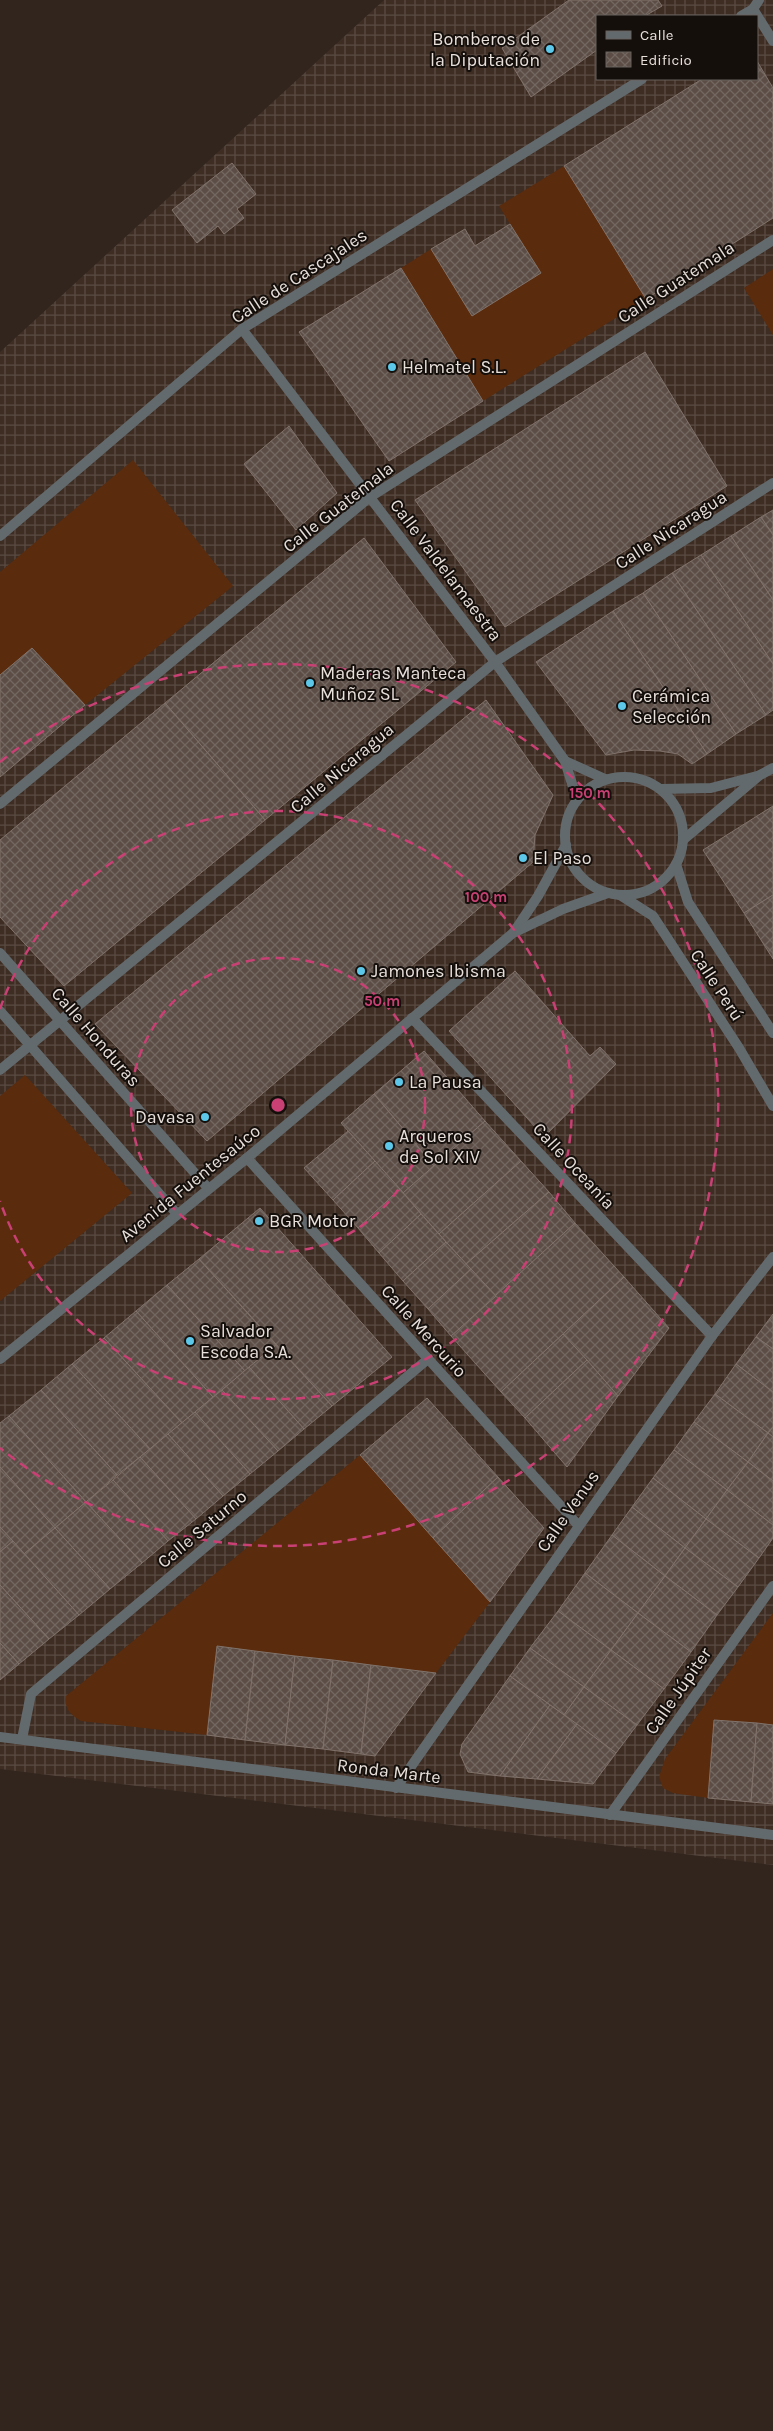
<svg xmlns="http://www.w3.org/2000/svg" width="773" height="2431" viewBox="0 0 773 2431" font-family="Karla,sans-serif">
<defs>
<pattern id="industrial-grid" width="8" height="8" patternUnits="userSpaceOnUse" patternTransform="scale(1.25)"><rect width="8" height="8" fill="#3e2d23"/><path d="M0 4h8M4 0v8" fill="none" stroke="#5a4b42"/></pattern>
<pattern id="building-cross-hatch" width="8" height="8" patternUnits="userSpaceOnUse" patternTransform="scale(1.25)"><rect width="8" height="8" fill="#5c4e47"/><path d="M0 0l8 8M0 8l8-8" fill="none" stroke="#736761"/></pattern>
</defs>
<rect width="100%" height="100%" fill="#31251e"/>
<!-- industrial -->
<path fill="url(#industrial-grid)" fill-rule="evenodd" d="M 384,0 L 773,0 L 773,1865 L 0,1769 L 0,352 ZM 597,16 L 757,16 L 757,79 L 597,79 Z"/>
<!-- grass -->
<g fill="#5a2b0d">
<polygon points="564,166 646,299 483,401 401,268 431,249 472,316 540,273 499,206"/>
<polygon points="773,269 773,335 744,288"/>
<polygon points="133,460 233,586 85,705 32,648 0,675 0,572"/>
<polygon points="25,1075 132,1193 0,1301 0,1096"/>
<path d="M 360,1455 L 490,1602 L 436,1673 L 217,1647 L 207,1735 L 81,1721 C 71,1715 64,1709 66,1696 Z"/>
<polygon points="773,1613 773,1725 714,1720 708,1798 673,1793 663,1788 659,1777 665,1759"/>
</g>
<!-- building -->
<g fill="url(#building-cross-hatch)" stroke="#81736b">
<polygon points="569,0 658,0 662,6 645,16 597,16 597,50 531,97 502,48"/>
<polygon points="757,61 773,88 773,218 646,299 564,166 702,79 757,79"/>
<polygon points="232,163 256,194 237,209 244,218 224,234 218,226 197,243 172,210"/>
<polygon points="510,224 541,273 472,316 431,249 465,229 475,246"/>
<polygon points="401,268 483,401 389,461 299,332"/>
<polygon points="645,352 727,486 505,627 415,500"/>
<polygon points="289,426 337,493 296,530 244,464"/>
<polygon points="773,510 773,535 761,517"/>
<polygon points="761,517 773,535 773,600 731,536"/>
<polygon points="731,536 773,600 773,664 701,555"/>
<polygon points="364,538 456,662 265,820 165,703"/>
<polygon points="701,555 773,664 773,710 766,715 672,573"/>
<polygon points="672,573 766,715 736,734 643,593"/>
<polygon points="643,593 736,734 707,754 613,611"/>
<polygon points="613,611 707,754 692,764 678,754 660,751 634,750 606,755 536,662"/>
<polygon points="32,648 85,705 0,777 0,675"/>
<polygon points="486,700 553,795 535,835 533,862 207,1141 95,1024"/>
<polygon points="165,703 265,820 64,986 0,917 0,840"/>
<polygon points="773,806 773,895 744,913 703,850"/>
<polygon points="773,895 773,959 744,913"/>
<polygon points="515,971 590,1056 600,1047 616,1064 544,1137 449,1031"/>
<polygon points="424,1051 485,1121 434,1166 374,1094"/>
<polygon points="374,1094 434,1166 403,1193 341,1123"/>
<polygon points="485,1121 521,1161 439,1234 403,1193"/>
<polygon points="348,1131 375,1161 333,1200 304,1168"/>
<polygon points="375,1161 400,1189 358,1228 333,1200"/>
<polygon points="521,1161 549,1192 466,1264 439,1234"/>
<polygon points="400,1189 421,1214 379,1253 358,1228"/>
<polygon points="549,1192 575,1223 496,1296 466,1264"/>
<polygon points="260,1208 392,1357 332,1406 199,1259"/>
<polygon points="421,1214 446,1242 403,1281 379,1253"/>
<polygon points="575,1223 624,1277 501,1392 451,1336"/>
<polygon points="446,1242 471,1269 428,1309 403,1281"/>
<polygon points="199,1259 276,1345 245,1371 167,1285"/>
<polygon points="471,1269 496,1296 451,1336 428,1309"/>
<polygon points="624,1277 669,1328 618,1396 563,1334"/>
<polygon points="167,1285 245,1371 213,1397 136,1311"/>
<polygon points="136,1311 213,1397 182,1423 104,1338"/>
<polygon points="773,1314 773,1349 756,1337"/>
<polygon points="563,1334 587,1360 525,1418 501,1392"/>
<polygon points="756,1337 773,1349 773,1392 736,1364"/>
<polygon points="104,1338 182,1423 150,1449 72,1364"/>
<polygon points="276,1345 332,1406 304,1429 249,1367"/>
<polygon points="587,1360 618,1396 567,1467 525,1418"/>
<polygon points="72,1364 150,1449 117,1475 41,1390"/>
<polygon points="736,1364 773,1392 773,1427 768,1433 715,1394"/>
<polygon points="249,1367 304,1429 278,1451 222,1390"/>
<polygon points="41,1390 117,1475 86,1502 9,1416"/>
<polygon points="222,1390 278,1451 250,1474 195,1412"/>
<polygon points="715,1394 768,1433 748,1462 694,1422"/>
<polygon points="427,1398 498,1477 433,1538 360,1455"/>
<polygon points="195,1412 250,1474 223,1496 168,1434"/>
<polygon points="9,1416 86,1502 55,1528 0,1467 0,1423"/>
<polygon points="694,1422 748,1462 727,1490 674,1450"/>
<polygon points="773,1427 773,1437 768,1433"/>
<polygon points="768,1433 773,1437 773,1481 748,1462"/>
<polygon points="168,1434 223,1496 196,1519 140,1457"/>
<polygon points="674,1450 727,1490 706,1519 653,1478"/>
<polygon points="140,1457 196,1519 168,1541 113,1480"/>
<polygon points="748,1462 773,1481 773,1525 727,1490"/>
<polygon points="0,1467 55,1528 24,1554 0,1527"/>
<polygon points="498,1477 544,1528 490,1602 433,1538"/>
<polygon points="653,1478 706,1519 685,1548 632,1507"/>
<polygon points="113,1480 168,1541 142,1563 86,1502"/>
<polygon points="727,1490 773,1525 773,1538 759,1558 706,1519"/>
<polygon points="86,1502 142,1563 110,1589 55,1528"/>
<polygon points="632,1507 685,1548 665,1576 612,1535"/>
<polygon points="706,1519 759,1558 738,1587 685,1548"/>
<polygon points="0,1527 13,1541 0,1552"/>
<polygon points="55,1528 110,1589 79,1615 24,1554"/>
<polygon points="612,1535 665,1576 638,1613 585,1573"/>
<polygon points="13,1541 79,1615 49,1639 0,1585 0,1552"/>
<polygon points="685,1548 738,1587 717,1615 665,1576"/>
<polygon points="585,1573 638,1613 611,1650 558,1611"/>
<polygon points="665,1576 717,1615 691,1652 638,1613"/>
<polygon points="0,1585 49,1639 19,1664 0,1643"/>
<polygon points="558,1611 611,1650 584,1687 530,1648"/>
<polygon points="638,1613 691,1652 664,1689 611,1650"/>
<polygon points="0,1643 19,1664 0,1680"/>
<polygon points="217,1646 255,1651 245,1740 207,1735"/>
<polygon points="530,1648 584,1687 564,1715 510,1676"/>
<polygon points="611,1650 664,1689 637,1725 584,1687"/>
<polygon points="255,1651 295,1656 285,1745 245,1740"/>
<polygon points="295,1656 333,1660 323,1749 285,1745"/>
<polygon points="333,1660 371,1665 361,1754 323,1749"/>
<polygon points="371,1665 436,1673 375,1756 361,1754"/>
<polygon points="510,1676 550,1705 500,1776 468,1772 460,1754 462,1744"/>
<polygon points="584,1687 637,1725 616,1753 564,1715"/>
<polygon points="550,1705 577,1724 537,1779 500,1776"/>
<polygon points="714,1720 757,1723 751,1802 708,1798"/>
<polygon points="757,1723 773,1725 773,1804 751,1802"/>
<polygon points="577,1724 616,1753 593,1784 537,1779"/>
</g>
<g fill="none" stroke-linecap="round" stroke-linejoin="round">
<!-- minor -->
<g stroke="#636a6d" stroke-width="10">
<polyline points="753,9 773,41"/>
<polyline points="741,16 753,9 759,0"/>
<polyline points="242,329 495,662 565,761 577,800"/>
<polyline points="0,536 242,329 642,79"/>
<polyline points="565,761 605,779"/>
<polyline points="0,804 370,497 773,240"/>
<polyline points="676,864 688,902 773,1033"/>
<polyline points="620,895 653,916 739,1048 773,1106"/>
<polyline points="0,953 208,1188"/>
<polyline points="0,1011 177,1214"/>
<polyline points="412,1018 712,1336"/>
<polyline points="0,1070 495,662 773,483"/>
<polyline points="247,1158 578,1525"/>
<polyline points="0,1737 773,1835"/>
<polyline points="22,1739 31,1694 428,1359"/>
<polyline points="396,1788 712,1336 773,1257"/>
<polyline points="610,1815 773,1586"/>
</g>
<!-- tertiary -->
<g stroke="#636a6d" stroke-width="10">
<circle cx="624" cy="836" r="59"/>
<polyline points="661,789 711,788 757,776"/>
<polyline points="683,840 760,775 773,768"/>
<polyline points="514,932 538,896 566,845"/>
<polyline points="0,1359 247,1158 513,933 563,909 608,893"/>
</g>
</g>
<!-- distance rings -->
<g fill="none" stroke="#c94074" stroke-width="2.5" stroke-dasharray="9 6">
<circle cx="278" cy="1105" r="147"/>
<path d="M0 1009A294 294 0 1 1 0 1201"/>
<path d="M0 762A441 441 0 1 1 0 1448"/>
</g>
<!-- markers -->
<g fill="#5cc7e8" stroke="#150f0c" stroke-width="2">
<circle cx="550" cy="49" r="5"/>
<circle cx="392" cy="367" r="5"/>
<circle cx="310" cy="683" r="5"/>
<circle cx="622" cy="706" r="5"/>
<circle cx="523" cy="858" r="5"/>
<circle cx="361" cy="971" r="5"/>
<circle cx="399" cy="1082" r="5"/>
<circle cx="205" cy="1117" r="5"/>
<circle cx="389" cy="1146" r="5"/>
<circle cx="259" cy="1221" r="5"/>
<circle cx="190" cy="1341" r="5"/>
</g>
<g text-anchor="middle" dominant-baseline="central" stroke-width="4" stroke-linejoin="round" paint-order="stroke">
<!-- poi labels -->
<g font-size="18" fill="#e7dfda" stroke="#150f0c" text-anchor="start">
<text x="540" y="39" text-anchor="end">Bomberos de<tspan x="540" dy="21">la Diputación</tspan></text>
<text x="402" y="367">Helmatel S.L.</text>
<text x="320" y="673">Maderas Manteca<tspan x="320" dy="21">Muñoz SL</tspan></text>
<text x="632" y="696">Cerámica<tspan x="632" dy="21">Selección</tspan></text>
<text x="533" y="858">El Paso</text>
<text x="371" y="971">Jamones Ibisma</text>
<text x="409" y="1082">La Pausa</text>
<text x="195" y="1117" text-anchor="end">Davasa</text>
<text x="399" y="1136">Arqueros<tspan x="399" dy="21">de Sol XIV</tspan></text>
<text x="269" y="1221">BGR Motor</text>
<text x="200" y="1331">Salvador<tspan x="200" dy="21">Escoda S.A.</tspan></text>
</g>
<!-- street labels -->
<g font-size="18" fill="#e7dfda" stroke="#150f0c">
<text transform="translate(299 276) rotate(-33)">Calle de Cascajales</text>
<text transform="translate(676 282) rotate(-33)">Calle Guatemala</text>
<text transform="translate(338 507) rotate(-38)">Calle Guatemala</text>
<text transform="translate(671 530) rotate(-33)">Calle Nicaragua</text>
<text transform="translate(446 570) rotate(53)">Calle Valdelamaestra</text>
<text transform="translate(342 768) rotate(-40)">Calle Nicaragua</text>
<text transform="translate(717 985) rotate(57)">Calle Perú</text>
<text transform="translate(96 1037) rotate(49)">Calle Honduras</text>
<text transform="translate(574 1166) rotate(47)">Calle Oceanía</text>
<text transform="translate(190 1183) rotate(-39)">Avenida Fuentesaúco</text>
<text transform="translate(424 1331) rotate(48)">Calle Mercurio</text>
<text transform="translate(568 1511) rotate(-55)">Calle Venus</text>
<text transform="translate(202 1529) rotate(-40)">Calle Saturno</text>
<text transform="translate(678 1691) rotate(-55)">Calle Júpiter</text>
<text transform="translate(389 1771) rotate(7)">Ronda Marte</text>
</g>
</g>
<circle cx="278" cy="1105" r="8" fill="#c94074" stroke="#150f0c" stroke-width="2.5"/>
<g font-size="15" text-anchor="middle" font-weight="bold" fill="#c94074" stroke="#150f0c" stroke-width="4" stroke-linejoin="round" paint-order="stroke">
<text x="590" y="798">150 m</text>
<text x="486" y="902">100 m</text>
<text x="382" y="1006">50 m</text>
</g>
<!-- legend -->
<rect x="596" y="15" width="162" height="65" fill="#150f0c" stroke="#69625e"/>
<rect x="606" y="31" width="25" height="8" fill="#636a6d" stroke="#69625e"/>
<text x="640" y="40" font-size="15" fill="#e7dfda">Calle</text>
<rect x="606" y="52" width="25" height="15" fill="url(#building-cross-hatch)" stroke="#69625e"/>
<text x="640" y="65" font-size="15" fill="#e7dfda">Edificio</text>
</svg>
